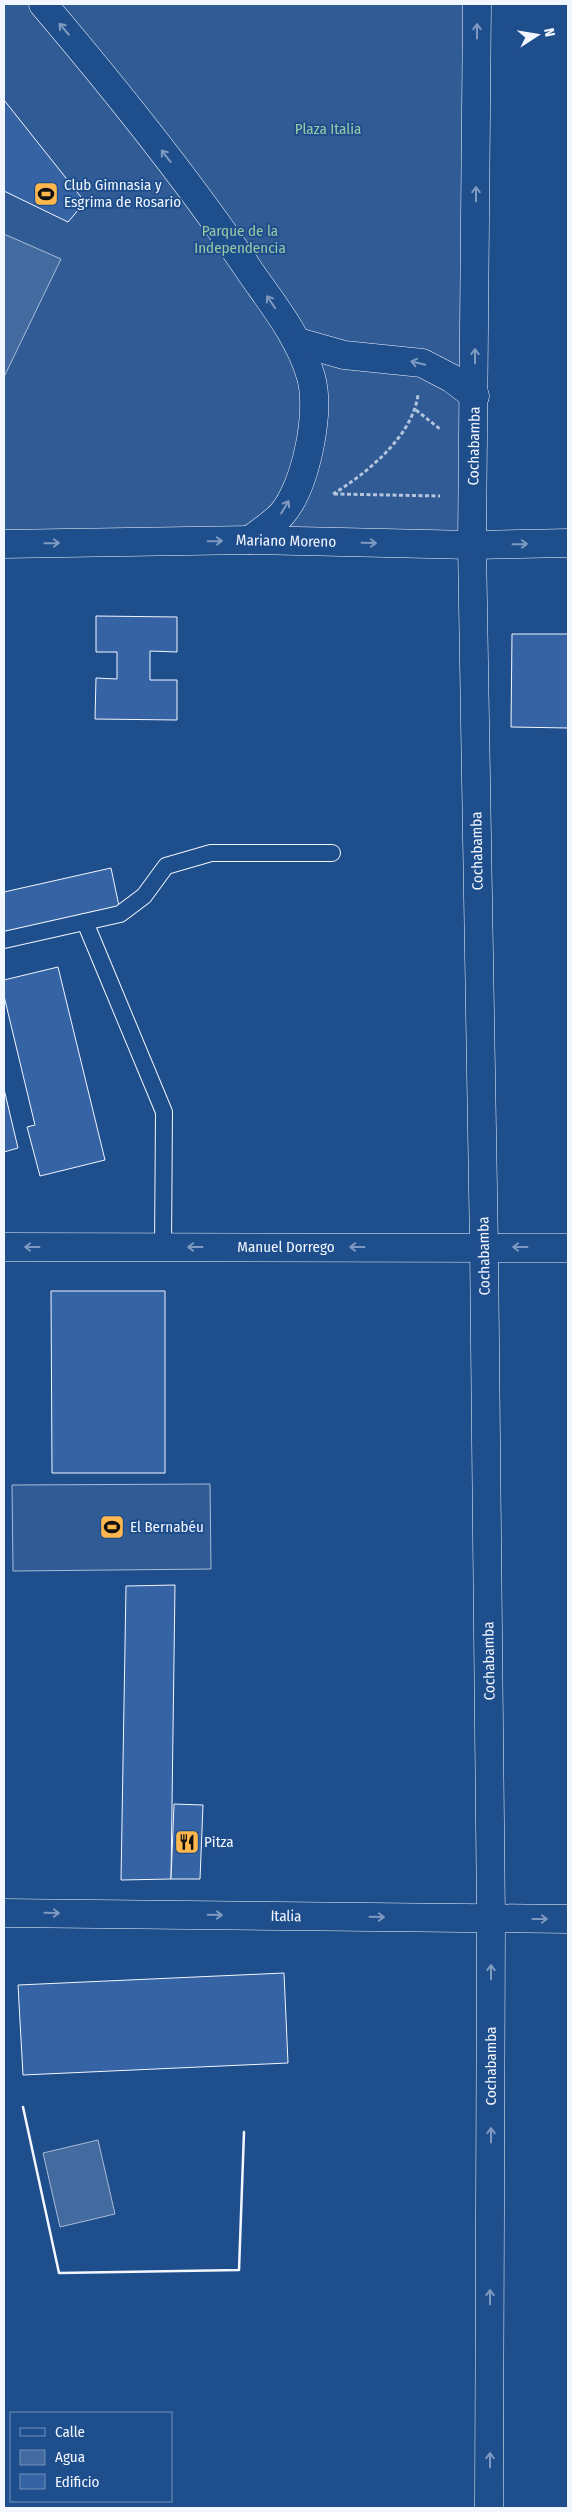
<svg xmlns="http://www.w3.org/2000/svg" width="572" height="2512" viewBox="0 0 572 2512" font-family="'Fira Sans Condensed',sans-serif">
<rect width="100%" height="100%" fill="#1f4e8c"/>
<!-- built -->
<g fill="#305b95" stroke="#a8bbd7">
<polygon points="4,4 477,4 472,545 4,544"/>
<polygon points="210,1484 211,1569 13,1571 12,1485"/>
</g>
<!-- water -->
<g fill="#446ba0" stroke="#a8bbd7">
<polygon points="4,234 61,259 4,377"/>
<polygon points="98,2140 115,2214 60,2227 43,2153"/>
</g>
<!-- building -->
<g fill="#3563a3" stroke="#f2f6ff">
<polygon points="4,100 85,202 68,222 4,191"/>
<polygon points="96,616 177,617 177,652 150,651 150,680 177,680 177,720 95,719 96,678 117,679 117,652 96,652"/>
<polygon points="512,634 568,634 568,728 511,727"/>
<polygon points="111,868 119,906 4,932 4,892"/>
<polygon points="58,967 105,1160 40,1176 27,1127 35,1125 4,996 4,980"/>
<polygon points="4,1089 18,1148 4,1152"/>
<polygon points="51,1291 165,1291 165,1473 52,1473"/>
<polygon points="175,1585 171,1879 121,1880 126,1586"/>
<polygon points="174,1804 203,1805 200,1879 171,1879"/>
<polygon points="284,1973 288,2063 23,2075 18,1985"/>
</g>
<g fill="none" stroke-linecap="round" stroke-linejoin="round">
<defs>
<g id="lane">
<polyline points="85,922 164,1112 163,1247"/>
<polyline points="4,940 120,914 144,896 166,866 211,853 332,853"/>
</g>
<g id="street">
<path d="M 43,4 C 116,90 188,179 251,273 C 274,306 300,338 311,377 C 321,412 306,486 282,514 C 273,524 260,532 250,540"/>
<polyline points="477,4 472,545 484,1247 491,1919 489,2508"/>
<polyline points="298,342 344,355 422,363 451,378 475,396"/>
<polyline points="4,544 250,540 472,545 568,543"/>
<polyline points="4,1247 568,1248"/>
<polyline points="4,1913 568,1919"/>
</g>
</defs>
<!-- lane casing -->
<use href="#lane" stroke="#f2f6ff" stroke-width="18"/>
<!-- street casing -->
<use href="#street" stroke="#f2f6ff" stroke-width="29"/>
<!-- path -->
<g stroke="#b3c4dc" stroke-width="3" stroke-dasharray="4 2.5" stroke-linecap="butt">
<polyline points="416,410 440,429"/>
<path d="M 333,494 C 367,473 412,437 418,395"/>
<polyline points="334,494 440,496"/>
</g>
<!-- lane -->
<use href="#lane" stroke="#1f4e8c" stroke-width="16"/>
<!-- street -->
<use href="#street" stroke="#1f4e8c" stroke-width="28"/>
<!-- wall -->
<polyline stroke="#f2f6ff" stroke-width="2.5" points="23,2107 59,2273 239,2270 244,2132"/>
</g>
<!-- one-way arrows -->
<defs><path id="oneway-shaft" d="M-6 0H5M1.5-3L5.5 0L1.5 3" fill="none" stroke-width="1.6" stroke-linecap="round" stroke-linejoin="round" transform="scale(1.25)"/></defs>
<g stroke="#7e9ac0">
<use href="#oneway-shaft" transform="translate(64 29) rotate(-130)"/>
<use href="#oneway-shaft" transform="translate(477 31) rotate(-90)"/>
<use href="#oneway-shaft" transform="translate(166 156) rotate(-128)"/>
<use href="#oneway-shaft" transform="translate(476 194) rotate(-90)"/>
<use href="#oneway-shaft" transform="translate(271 302) rotate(-124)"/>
<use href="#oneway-shaft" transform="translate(475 356) rotate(-90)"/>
<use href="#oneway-shaft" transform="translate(418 363) rotate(-166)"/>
<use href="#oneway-shaft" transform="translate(285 507) rotate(-59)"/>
<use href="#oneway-shaft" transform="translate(215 541) rotate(-1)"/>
<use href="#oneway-shaft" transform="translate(52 543) rotate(-1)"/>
<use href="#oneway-shaft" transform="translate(369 543) rotate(1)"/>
<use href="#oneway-shaft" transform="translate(520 544) rotate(-1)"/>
<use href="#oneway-shaft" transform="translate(32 1247) rotate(-180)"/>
<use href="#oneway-shaft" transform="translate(195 1247) rotate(-180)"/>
<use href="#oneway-shaft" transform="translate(357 1247) rotate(-180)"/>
<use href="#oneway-shaft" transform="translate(520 1247) rotate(-180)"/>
<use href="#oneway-shaft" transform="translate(52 1913) rotate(1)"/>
<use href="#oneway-shaft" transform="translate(215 1915) rotate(1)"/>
<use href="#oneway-shaft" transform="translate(377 1917) rotate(1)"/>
<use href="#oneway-shaft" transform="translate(540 1919)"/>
<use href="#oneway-shaft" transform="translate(491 1972) rotate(-90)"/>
<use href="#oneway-shaft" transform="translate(491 2135) rotate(-90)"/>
<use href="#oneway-shaft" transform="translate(490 2297) rotate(-90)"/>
<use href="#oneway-shaft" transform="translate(490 2460) rotate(-90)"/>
</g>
<!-- icons -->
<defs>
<symbol id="stadium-square" viewBox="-11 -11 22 22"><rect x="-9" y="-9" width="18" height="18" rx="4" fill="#ffb74d" stroke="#1f4e8c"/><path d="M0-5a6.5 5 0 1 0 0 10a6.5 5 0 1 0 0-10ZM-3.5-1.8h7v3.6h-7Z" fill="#111"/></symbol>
<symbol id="restaurant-square" viewBox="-11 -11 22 22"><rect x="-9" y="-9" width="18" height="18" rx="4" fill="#ffb74d" stroke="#1f4e8c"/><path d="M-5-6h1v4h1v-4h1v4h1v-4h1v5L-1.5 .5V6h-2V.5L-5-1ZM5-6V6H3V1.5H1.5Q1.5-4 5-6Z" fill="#111"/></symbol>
</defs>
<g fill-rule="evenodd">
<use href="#stadium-square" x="32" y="180" width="28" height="28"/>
<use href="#stadium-square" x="98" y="1513" width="28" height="28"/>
<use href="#restaurant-square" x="173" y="1828" width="28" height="28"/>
</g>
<g text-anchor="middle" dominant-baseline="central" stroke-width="4" stroke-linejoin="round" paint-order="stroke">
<!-- park labels -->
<g font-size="15" fill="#97c8a6" stroke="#1f4e8c">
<text x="328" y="129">Plaza Italia</text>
<text x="240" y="231">Parque de la<tspan x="240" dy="17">Independencia</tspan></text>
</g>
<!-- poi labels -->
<g font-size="15" fill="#f2f6ff" stroke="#1f4e8c" text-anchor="start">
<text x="64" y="185">Club Gimnasia y<tspan x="64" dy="17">Esgrima de Rosario</tspan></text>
<text x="130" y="1527">El Bernabéu</text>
<text x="204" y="1842">Pitza</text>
</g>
<!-- street labels -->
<g font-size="15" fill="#f2f6ff" stroke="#1f4e8c">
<text transform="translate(474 446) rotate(-89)">Cochabamba</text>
<text transform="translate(286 541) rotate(1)">Mariano Moreno</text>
<text transform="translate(477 851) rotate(-91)">Cochabamba</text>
<text x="286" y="1247">Manuel Dorrego</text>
<text transform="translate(484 1256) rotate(-91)">Cochabamba</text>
<text transform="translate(489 1661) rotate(-91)">Cochabamba</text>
<text transform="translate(286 1916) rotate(1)">Italia</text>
<text transform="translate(491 2066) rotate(-90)">Cochabamba</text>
</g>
</g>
<!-- border -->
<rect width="572" height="2512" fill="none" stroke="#f2f6ff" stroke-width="10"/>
<!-- legend -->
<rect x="10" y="2412" width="162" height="90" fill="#1f4e8c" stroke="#7391ba"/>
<rect x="20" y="2428" width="25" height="8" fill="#1f4e8c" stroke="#7391ba"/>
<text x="55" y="2437" font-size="15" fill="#f2f6ff">Calle</text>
<rect x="20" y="2450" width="25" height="15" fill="#446ba0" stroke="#7391ba"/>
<text x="55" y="2462" font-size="15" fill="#f2f6ff">Agua</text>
<rect x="20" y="2474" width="25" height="15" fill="#3563a3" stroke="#7391ba"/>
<text x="55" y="2487" font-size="15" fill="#f2f6ff">Edificio</text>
<!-- north arrow -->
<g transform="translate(537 35) rotate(78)" stroke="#1f4e8c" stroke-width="4" paint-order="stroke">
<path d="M0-4L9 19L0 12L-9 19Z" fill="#f2f6ff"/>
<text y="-8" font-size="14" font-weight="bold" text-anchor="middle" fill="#f2f6ff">N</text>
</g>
</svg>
